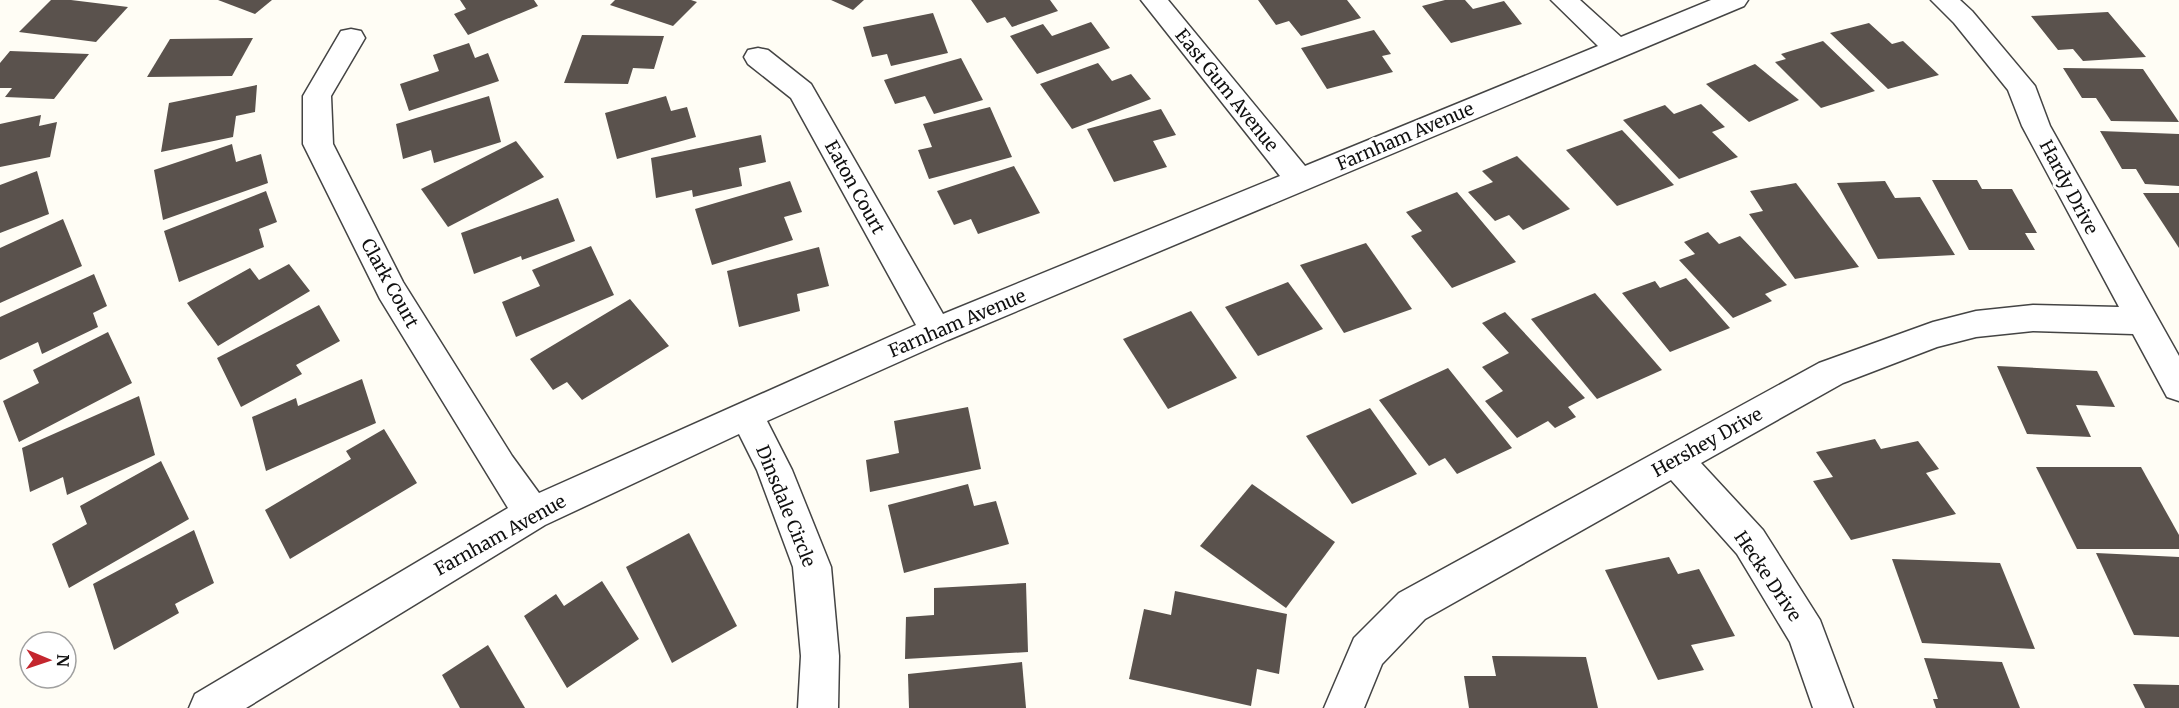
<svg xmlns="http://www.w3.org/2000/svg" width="2179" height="708" viewBox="0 0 2179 708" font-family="Merriweather,serif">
<rect width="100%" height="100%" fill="#fffdf5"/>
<!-- building -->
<g fill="#5a524d">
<polygon points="51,0 71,0 128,7 96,42 19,32"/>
<polygon points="218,0 272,0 255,14"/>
<polygon points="460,0 534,0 538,6 468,35 454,14 466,9"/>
<polygon points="615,0 691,0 697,2 673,26 610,5"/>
<polygon points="831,0 864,0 853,10"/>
<polygon points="971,0 1050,0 1058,11 1012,27 1005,17 987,23"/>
<polygon points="1258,0 1347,0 1361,18 1301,36 1289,21 1276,25"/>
<polygon points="1445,0 1465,0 1473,9 1504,1 1522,24 1451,43 1422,6"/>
<polygon points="2108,12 2146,57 2083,61 2073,49 2058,50 2031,16"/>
<polygon points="933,13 948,53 891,66 887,54 872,57 863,27"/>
<polygon points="1091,22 1110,48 1037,74 1010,36 1043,24 1052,36"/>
<polygon points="1869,23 1892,44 1903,41 1939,75 1888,89 1830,33"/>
<polygon points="1374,30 1391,54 1382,56 1393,72 1327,89 1301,48"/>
<polygon points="582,35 664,36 654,69 633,68 628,84 564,83"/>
<polygon points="253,38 232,76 147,77 170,39"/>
<polygon points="1823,41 1875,91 1821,108 1775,62 1786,59 1781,54"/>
<polygon points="469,43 475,58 488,53 499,81 409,111 400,84 439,71 433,55"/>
<polygon points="10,51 89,54 54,99 5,97 12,88 0,88 0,63"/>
<polygon points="961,58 983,100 934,114 925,96 895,104 884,80"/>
<polygon points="1098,63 1112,81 1131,74 1151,99 1072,129 1040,84"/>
<polygon points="1755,64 1799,100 1749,122 1706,84"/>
<polygon points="2063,68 2143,69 2179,122 2111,121 2096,98 2082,98"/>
<polygon points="257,85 255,112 236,116 233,137 161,152 169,103"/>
<polygon points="489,96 501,142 434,163 431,150 403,159 396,124"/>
<polygon points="666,96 671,111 687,107 696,137 617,159 605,113"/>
<polygon points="1701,104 1725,127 1712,132 1738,157 1679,179 1623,120 1665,105 1674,114"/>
<polygon points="990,107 1012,157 929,179 918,150 932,147 923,124"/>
<polygon points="1161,109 1176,135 1153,141 1167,167 1114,182 1087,129"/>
<polygon points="41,115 39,126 57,122 50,157 0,167 0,124"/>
<polygon points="1622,130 1674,185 1617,206 1566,150"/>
<polygon points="2100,131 2179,134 2179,186 2145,184 2136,169 2122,169"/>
<polygon points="761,135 766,162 739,168 742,186 693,197 692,190 656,198 651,158"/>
<polygon points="516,141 544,177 448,227 421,189"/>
<polygon points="232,144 236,162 261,154 268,183 163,220 154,170"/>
<polygon points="1517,156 1570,209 1523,230 1509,215 1495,221 1468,192 1493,182 1482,171"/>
<polygon points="1014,166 1040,213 978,234 971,219 954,225 937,191"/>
<polygon points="37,171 49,214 0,233 0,185"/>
<polygon points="1932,180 1977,180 1982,189 2012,189 2037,233 2025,233 2035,250 1969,250"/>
<polygon points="790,181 802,212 784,217 793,240 712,265 695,209"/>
<polygon points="1885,181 1895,198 1920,197 1955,255 1878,259 1837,183"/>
<polygon points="1796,183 1859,267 1795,279 1749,214 1763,211 1750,191"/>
<polygon points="266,191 277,222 259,229 264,247 179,282 164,231"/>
<polygon points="1457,192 1516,262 1452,288 1411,236 1422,231 1406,212"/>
<polygon points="2143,193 2179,193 2179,248"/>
<polygon points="558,198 575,241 522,260 521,256 474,274 461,233"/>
<polygon points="63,219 82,266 0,303 0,248"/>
<polygon points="1708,232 1719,244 1740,236 1787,285 1765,294 1772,301 1733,318 1679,260 1695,254 1684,242"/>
<polygon points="1366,243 1412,309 1344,333 1300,265"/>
<polygon points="591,246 614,295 516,337 502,302 540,286 532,270"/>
<polygon points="819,247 829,286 797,294 800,311 739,327 727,271"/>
<polygon points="289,264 310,291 218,346 187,303 250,268 259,280"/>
<polygon points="94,274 107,306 93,313 98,327 42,354 38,342 0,360 0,317"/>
<polygon points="1686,278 1730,328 1670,352 1622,293 1655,281 1660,288"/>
<polygon points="1288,282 1323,329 1258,356 1225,307"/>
<polygon points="1595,293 1662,370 1597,399 1531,319"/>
<polygon points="630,299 669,346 582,400 567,382 553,390 530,359"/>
<polygon points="319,305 340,341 296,365 302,374 241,407 217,358"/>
<polygon points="1191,311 1237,378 1168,409 1123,339"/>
<polygon points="1505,312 1585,398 1568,407 1576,417 1555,428 1548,421 1517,438 1485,401 1503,391 1482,367 1509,353 1482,323"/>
<polygon points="108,332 132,383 19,442 3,401 39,383 33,370"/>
<polygon points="1997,366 2097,371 2115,407 2076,405 2091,437 2027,434"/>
<polygon points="1448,368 1512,448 1457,474 1445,458 1429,466 1379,400"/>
<polygon points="362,379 376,423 266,471 252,417 296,398 298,406"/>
<polygon points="139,396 155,455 67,495 63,477 30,492 22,448"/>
<polygon points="968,407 981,469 870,492 866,460 899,453 894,421"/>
<polygon points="1370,408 1417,474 1352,504 1306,436"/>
<polygon points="384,429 417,483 290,559 265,510 351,459 346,451"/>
<polygon points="1875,439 1881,449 1918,441 1939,469 1926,473 1956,514 1851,540 1813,481 1833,477 1816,452"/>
<polygon points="161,461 189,519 69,588 52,544 87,524 80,506"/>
<polygon points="2036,467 2141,467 2179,535 2179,549 2077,549"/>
<polygon points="968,484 974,506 996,501 1009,544 904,573 888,505"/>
<polygon points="1252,484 1335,542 1286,608 1200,546"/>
<polygon points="194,530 214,583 175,604 179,613 114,650 93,584"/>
<polygon points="689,533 737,626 672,663 626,567"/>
<polygon points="2096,553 2179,557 2179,637 2134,635"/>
<polygon points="1669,557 1678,574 1699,569 1735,636 1691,645 1704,670 1658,680 1605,570"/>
<polygon points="1892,559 2000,563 2035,649 1922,643"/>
<polygon points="602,581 639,639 567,688 524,616 556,594 564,606"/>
<polygon points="1026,583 1028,652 905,659 906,617 934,615 934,588"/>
<polygon points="1175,591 1287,614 1279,674 1257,669 1251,706 1129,679 1144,609 1171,615"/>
<polygon points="488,645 525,708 460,708 442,675"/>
<polygon points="1492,656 1586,657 1598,708 1469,708 1464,676 1496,676"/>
<polygon points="1924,658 2002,662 2020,708 1936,708 1933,699 1938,699"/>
<polygon points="1022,662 1026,708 909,708 908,674"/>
<polygon points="2133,684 2179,685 2179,708 2145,708"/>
</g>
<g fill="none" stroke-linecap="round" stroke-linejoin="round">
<defs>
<g id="minor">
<polygon points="1141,0 1168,0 1305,166 1598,46 1551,0 1580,0 1621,37 1711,0 1748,0 1744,6 948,340 767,421 792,470 831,567 839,656 838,708 798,708 801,656 793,567 757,470 739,434 545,525 246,708 189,708 195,694 508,508 380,299 303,144 303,96 341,31 351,29 361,31 365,38 331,96 333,144 403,282 512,456 539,493 916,325 791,98 748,64 744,57 748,50 758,48 768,50 811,84 943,314 1280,176"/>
<polygon points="1931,0 1960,0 1972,11 2035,86 2050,126 2179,356 2179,401 2167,397 2133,334 2033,331 1976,337 1937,347 1843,383 1701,463 1763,530 1820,620 1853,708 1813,708 1790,642 1737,554 1671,480 1425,619 1382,664 1364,708 1324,708 1354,638 1399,593 1819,363 1933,322 1976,311 2033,305 2119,307 2022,126 2008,90 1954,23"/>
</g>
</defs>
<!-- minor casing -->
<use href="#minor" stroke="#444" stroke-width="3"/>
<!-- minor -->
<use href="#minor" fill="#fff" fill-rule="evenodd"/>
</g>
<g text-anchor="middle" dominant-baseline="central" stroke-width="6" stroke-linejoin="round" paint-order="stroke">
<!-- street labels -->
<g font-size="18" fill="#111" stroke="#fff">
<text transform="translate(1227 90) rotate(51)">East Gum Avenue</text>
<text transform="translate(1405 136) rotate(-23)">Farnham Avenue</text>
<text transform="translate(855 187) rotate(61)">Eaton Court</text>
<text transform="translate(2069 187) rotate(62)">Hardy Drive</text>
<text transform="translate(390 283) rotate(61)">Clark Court</text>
<text transform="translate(957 323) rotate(-23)">Farnham Avenue</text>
<text transform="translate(1707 442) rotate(-29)">Hershey Drive</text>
<text transform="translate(786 506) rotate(68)">Dinsdale Circle</text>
<text transform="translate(500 535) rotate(-29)">Farnham Avenue</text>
<text transform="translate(1768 576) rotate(56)">Hecke Drive</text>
</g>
</g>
<!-- north arrow -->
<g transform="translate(48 660) rotate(92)"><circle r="28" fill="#ffffff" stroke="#a0a0a0" stroke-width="1.5"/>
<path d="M0-4.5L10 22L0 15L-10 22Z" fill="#c4262e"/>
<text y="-9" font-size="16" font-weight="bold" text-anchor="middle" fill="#111111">N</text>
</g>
</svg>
